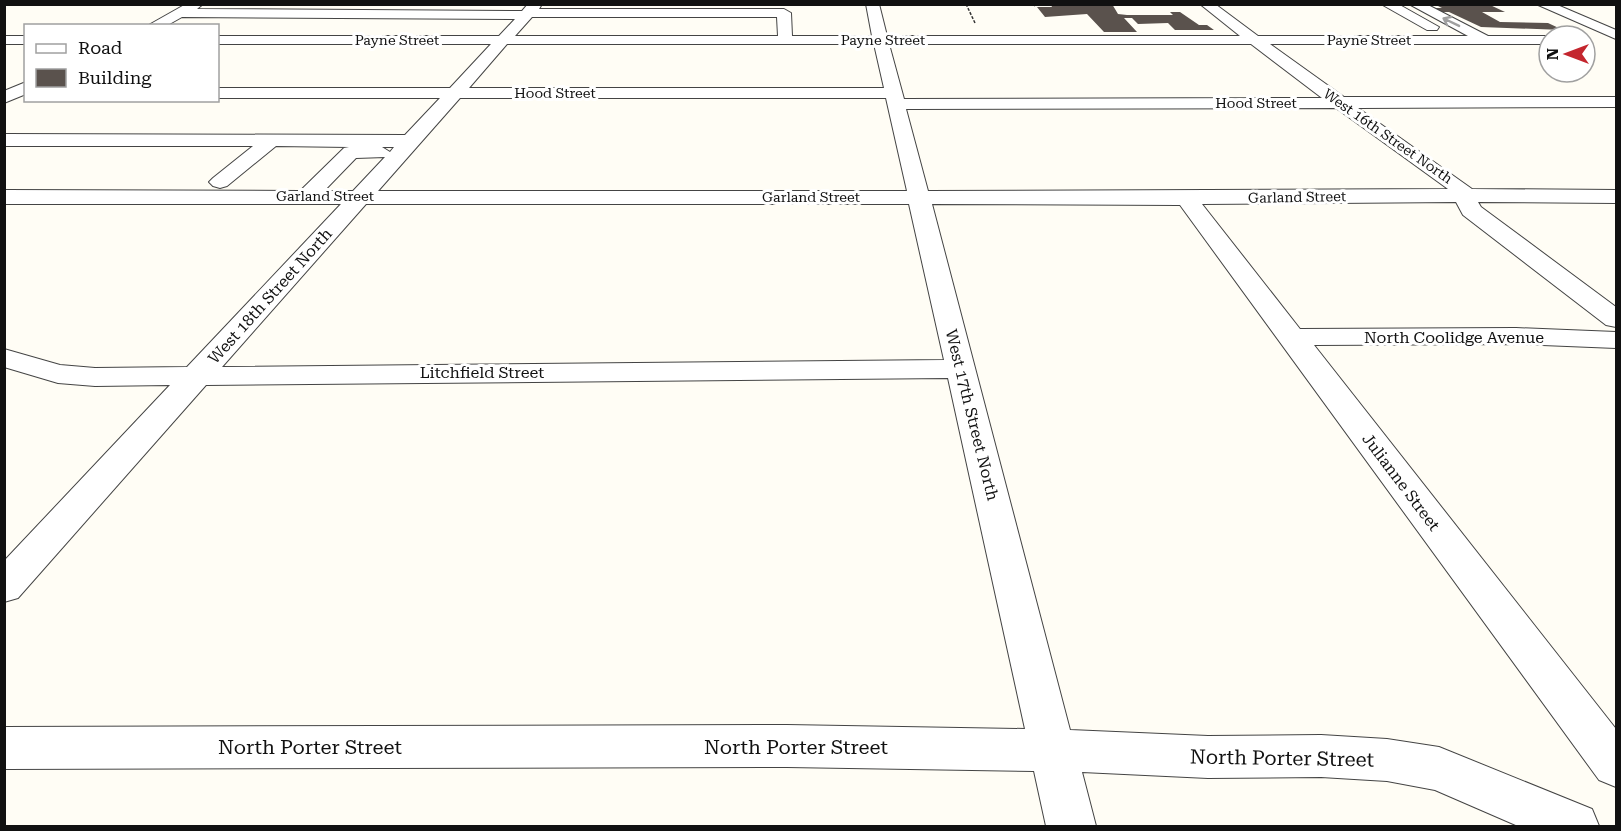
<svg xmlns="http://www.w3.org/2000/svg" width="1621" height="831" viewBox="0 0 1621 831" font-family="'Roboto Serif',serif">
<rect width="100%" height="100%" fill="#fffdf5"/>
<!-- building -->
<g fill="#5a524d">
<polygon points="1112,4 1118,14 1127,15 1173,15 1170,12 1180,12 1199,25 1207,25 1214,30 1175,30 1168,23 1138,24 1132,18 1124,18 1137,32 1104,32 1087,14 1045,17 1037,7 1052,7 1051,5"/>
<polygon points="1434,4 1488,4 1505,12 1482,12 1500,22 1548,23 1563,30 1481,27 1449,12 1436,12 1430,8 1442,8"/>
</g>
<g fill="none" stroke-linecap="round" stroke-linejoin="round">
<defs>
<g id="minor">
<path d="M 186,4 L 203,4 L 197,9 L 522,11 L 528,4 L 542,4 L 539,9 L 784,9 L 791,13 L 792,36 L 872,36 L 866,4 L 879,4 L 887,36 L 1240,36 L 1200,4 L 1215,4 L 1258,36 L 1468,36 L 1409,4 L 1426,4 L 1488,36 L 1551,36 L 1549,44 L 1270,44 L 1344,97 L 1616,97 L 1616,107 L 1358,108 L 1472,189 L 1616,190 L 1616,203 L 1478,202 L 1481,207 L 1616,307 L 1616,327 L 1606,325 L 1463,215 L 1456,202 L 1202,204 L 1300,329 L 1516,328 L 1616,332 L 1616,348 L 1516,344 L 1314,345 L 1616,729 L 1616,787 L 1599,780 L 1180,205 L 932,204 L 1070,730 L 1208,736 L 1321,735 L 1387,739 L 1439,747 L 1592,809 L 1599,826 L 1518,826 L 1435,790 L 1387,781 L 1321,777 L 1208,778 L 1082,772 L 1096,826 L 1046,826 L 1034,771 L 787,767 L 4,769 L 4,727 L 787,725 L 1025,729 L 948,378 L 206,385 L 18,598 L 4,602 L 4,561 L 170,385 L 95,386 L 58,383 L 4,367 L 4,349 L 60,365 L 95,368 L 187,367 L 341,204 L 4,204 L 4,190 L 300,191 L 344,148 L 349,147 L 276,146 L 227,186 L 220,188 L 213,186 L 209,182 L 213,178 L 253,146 L 4,146 L 4,134 L 405,135 L 440,98 L 218,98 L 218,88 L 450,88 L 491,44 L 218,44 L 218,36 L 499,36 L 515,19 L 182,17 L 166,26 L 147,26 ZM 532,17 L 777,17 L 778,36 L 515,36 ZM 507,44 L 874,44 L 884,88 L 469,88 ZM 889,44 L 1251,44 L 1322,98 L 904,99 ZM 460,98 L 886,98 L 907,191 L 378,191 ZM 1336,108 L 1448,189 L 928,191 L 906,109 ZM 382,147 L 394,147 L 390,152 ZM 385,157 L 353,191 L 324,191 L 356,158 ZM 366,204 L 909,204 L 944,360 L 222,367 Z"/>
<polygon points="1381,4 1398,4 1439,27 1437,30 1427,30"/>
<polygon points="1536,4 1555,4 1616,30 1616,39"/>
<rect x="4" y="36" width="22" height="8"/>
<polygon points="26,82 26,94 4,103 4,91"/>
</g>
</defs>
<!-- minor casing -->
<use href="#minor" stroke="#444" stroke-width="2"/>
<!-- path -->
<g stroke="#333" stroke-width="1.5" stroke-dasharray="3 1.5" stroke-linecap="butt">
<polyline points="966,4 975,23"/>
<polyline points="1033,4 1035,6"/>
</g>
<!-- minor -->
<use href="#minor" fill="#fff" fill-rule="evenodd"/>
</g>
<!-- one-way arrows -->
<defs><path id="oneway-shaft" d="M-6 0H5M1.5-3L5.5 0L1.5 3" fill="none" stroke-width="1.6" stroke-linecap="round" stroke-linejoin="round" transform="scale(1.5)"/></defs>
<use stroke="#a0a0a0" href="#oneway-shaft" transform="translate(1451 22) rotate(-154)"/>
<g text-anchor="middle" dominant-baseline="central" stroke-width="6" stroke-linejoin="round" paint-order="stroke">
<!-- far-street labels -->
<g font-size="14" fill="#111" stroke="#fff">
<text x="397" y="40">Payne Street</text>
<text x="883" y="40">Payne Street</text>
<text x="1369" y="40">Payne Street</text>
<text x="555" y="93">Hood Street</text>
<text x="1256" y="103">Hood Street</text>
<text transform="translate(1388 136) rotate(35)">West 16th Street North</text>
<text x="325" y="196">Garland Street</text>
<text x="811" y="197">Garland Street</text>
<text transform="translate(1297 197) rotate(-1)">Garland Street</text>
</g>
<!-- street labels -->
<g font-size="16" fill="#111" stroke="#fff">
<text transform="translate(270 296) rotate(-48)">West 18th Street North</text>
<text x="1454" y="337">North Coolidge Avenue</text>
<text x="482" y="372">Litchfield Street</text>
<text transform="translate(972 415) rotate(76)">West 17th Street North</text>
<text transform="translate(1401 482) rotate(53)">Julianne Street</text>
</g>
<!-- near-street labels -->
<g font-size="20" fill="#111" stroke="#fff">
<text x="310" y="747">North Porter Street</text>
<text x="796" y="747">North Porter Street</text>
<text transform="translate(1282 758) rotate(1)">North Porter Street</text>
</g>
</g>
<!-- border -->
<rect width="1621" height="831" fill="none" stroke="#111111" stroke-width="12"/>
<!-- legend -->
<rect x="24" y="24" width="195" height="78" fill="#ffffff" stroke="#a0a0a0" stroke-width="1.5"/>
<rect x="36" y="44" width="30" height="9" fill="#ffffff" stroke="#a0a0a0" stroke-width="1.5"/>
<text x="78" y="54" font-size="18" fill="#111111">Road</text>
<rect x="36" y="69" width="30" height="18" fill="#5a524d" stroke="#a0a0a0" stroke-width="1.5"/>
<text x="78" y="84" font-size="18" fill="#111111">Building</text>
<!-- north arrow -->
<g transform="translate(1567 54) rotate(270)"><circle r="28" fill="#ffffff" stroke="#a0a0a0" stroke-width="1.5"/>
<path d="M0-4.5L10 22L0 15L-10 22Z" fill="#c4262e"/>
<text y="-9" font-size="16" font-weight="bold" text-anchor="middle" fill="#111111">N</text>
</g>
</svg>
